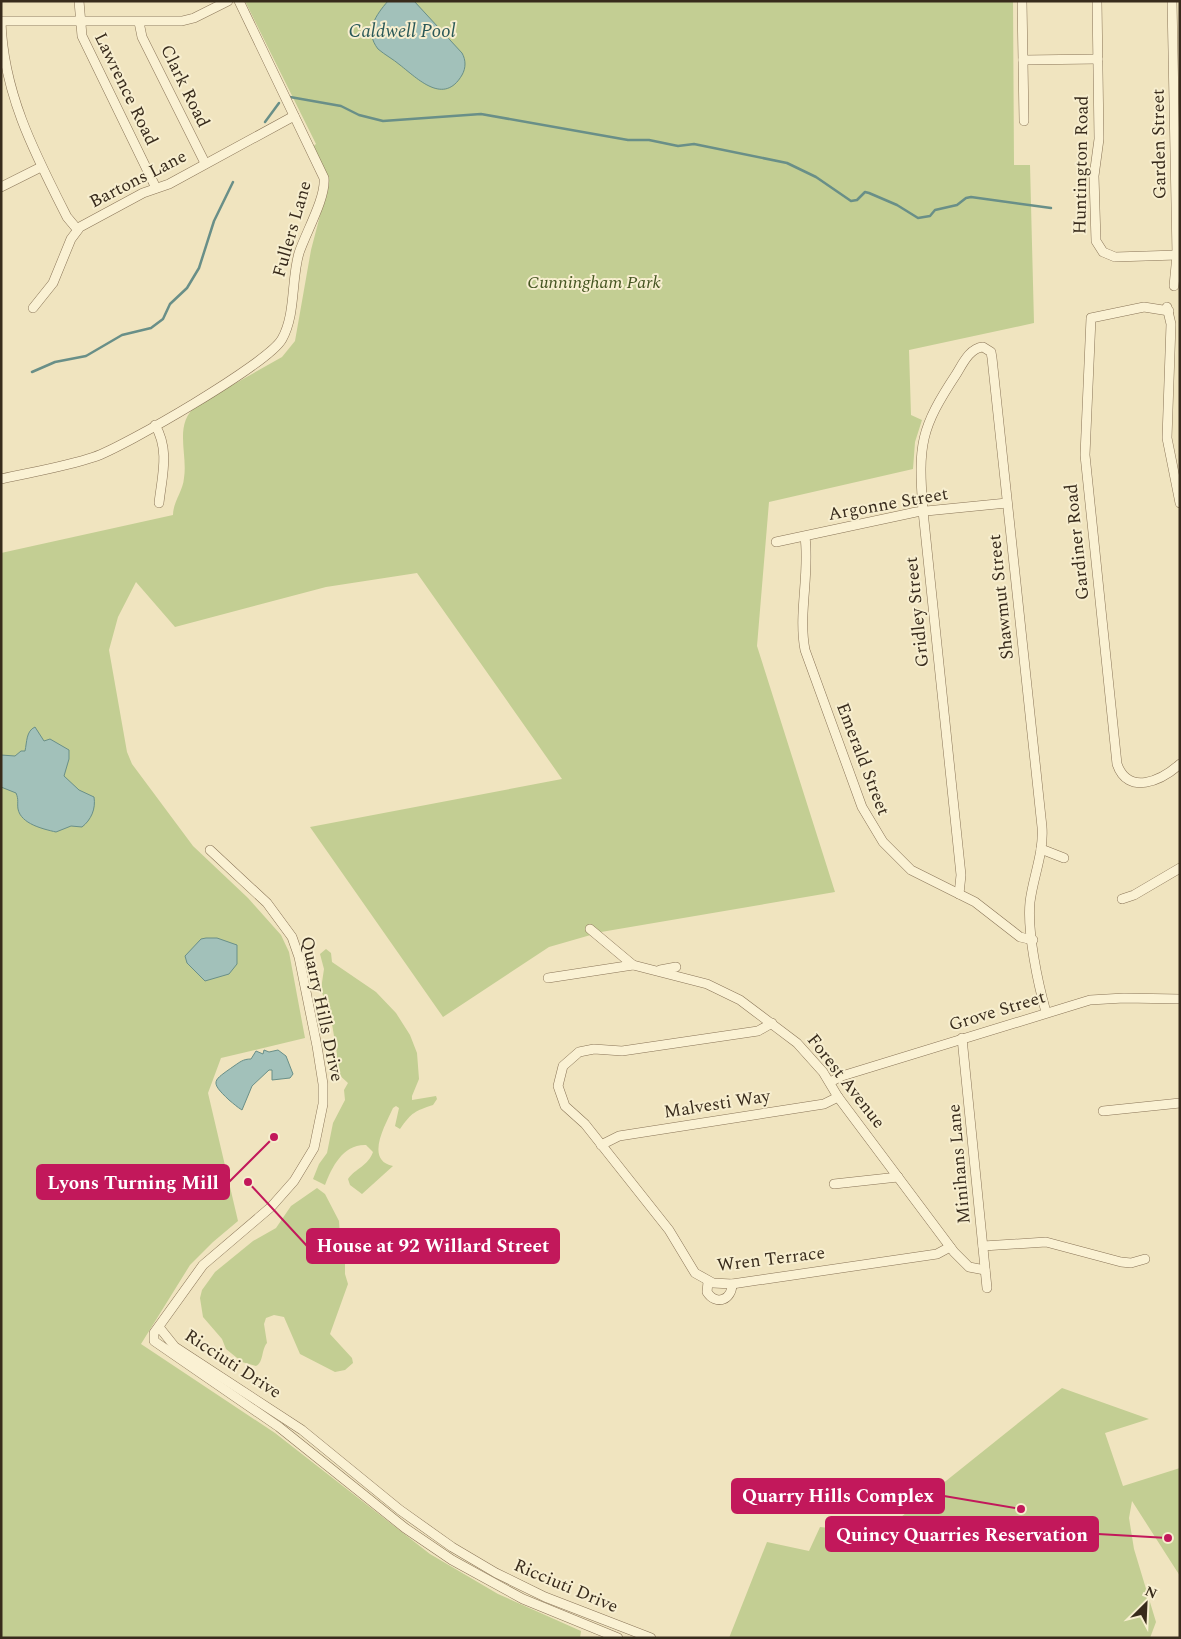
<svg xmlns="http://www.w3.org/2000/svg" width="1181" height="1639" viewBox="0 0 1181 1639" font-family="Spectral,serif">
<rect width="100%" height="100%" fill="#f0e4bf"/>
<!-- green -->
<g fill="#c3ce93">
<path d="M 245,1 L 1013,1 L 1014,165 L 1030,165 L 1034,323 L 909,350 L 911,415 L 922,420 L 915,442 L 913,469 L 769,502 L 757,646 L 835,892 L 601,932 L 549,947 L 443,1017 L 310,827 L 562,779 L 417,573 L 326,587 L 175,627 L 136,582 L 118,617 L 109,650 L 127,752 L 132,764 L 193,846 L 248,898 L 281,935 L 289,952 L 305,1038 L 221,1058 L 208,1093 L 238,1221 L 213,1242 L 190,1265 L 141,1344 L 275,1433 L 430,1554 L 498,1594 L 581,1631 L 580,1638 L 1,1638 L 1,553 L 173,515 C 173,502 183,491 184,478 C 188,453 173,424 197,405 L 282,357 L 295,341 L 311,250 L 328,185 L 327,176 L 312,147 L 316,144 Z"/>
<path d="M 326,949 L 331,953 L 332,962 L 376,992 L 396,1013 L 410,1035 L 417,1053 L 419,1079 L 412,1096 L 412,1100 L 436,1096 L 437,1099 L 433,1105 C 415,1111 412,1112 400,1129 L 395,1126 L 399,1108 L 396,1106 L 393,1108 C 386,1124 364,1160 393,1166 L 362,1194 L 350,1185 L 348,1179 C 356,1168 368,1166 373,1152 L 366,1145 C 343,1144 332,1167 325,1185 L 313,1179 L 319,1164 L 327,1153 L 333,1123 L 345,1100 L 344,1090 L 348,1083 L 336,1072 L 337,1054 L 332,1024 L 321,989 L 324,969 L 320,954 Z"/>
<path d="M 317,1188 L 325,1194 L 339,1221 L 340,1237 L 345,1255 L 345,1274 L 348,1284 L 330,1334 L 352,1358 L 353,1363 L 345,1370 L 335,1372 L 300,1354 L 284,1317 L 274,1315 L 266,1318 L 264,1324 L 267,1343 C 261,1350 264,1362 256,1366 L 242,1362 L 226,1349 L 222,1339 L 203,1317 L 200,1298 L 202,1290 L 215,1272 L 253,1241 L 276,1228 L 291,1206 Z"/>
<polygon points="1062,1388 1149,1419 1105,1433 1123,1486 1180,1468 1180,1576 1132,1501 1129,1518 1134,1549 1156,1622 1150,1638 729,1638 767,1542 809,1551 820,1527 881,1533"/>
</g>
<!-- water -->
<g fill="#a2c1ba" stroke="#698f88">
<path d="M 388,1 L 414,1 L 462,53 C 466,60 466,68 462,75 C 444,106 418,79 400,65 C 393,59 385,55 378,49 C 364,31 376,15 388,1 Z"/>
<path d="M 35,727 L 44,741 L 50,739 L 69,750 L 69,759 L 64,776 L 79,790 L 94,797 C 96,809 91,820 82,827 L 71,826 L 56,832 C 43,829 21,824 18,809 C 17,803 19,800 16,793 L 1,787 L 1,755 L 15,756 L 21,751 L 25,751 C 27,742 26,731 35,727 Z"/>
<polygon points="206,938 217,938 237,945 237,964 229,974 205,981 187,963 185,956 201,939"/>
<path d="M 264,1050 L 269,1052 L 278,1050 L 286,1056 L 293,1074 L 290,1078 L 272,1080 L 272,1070 L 269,1070 L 252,1086 L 242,1110 C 237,1107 234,1104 229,1100 C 209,1081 213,1081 234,1066 C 240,1062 243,1059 251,1059 L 256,1051 L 263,1054 Z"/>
</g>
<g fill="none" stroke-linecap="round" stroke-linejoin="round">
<!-- stream -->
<g stroke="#698f88" stroke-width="2.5">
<polyline points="290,97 341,106 359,115 383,121 481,114 628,140 649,140 678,146 694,144 787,163 816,177 851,201 857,200 865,192 869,193 897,205 918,218 930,216 935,210 957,205 966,198 971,197 1051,208"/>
<polyline points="265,122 279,103"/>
<polyline points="32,372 55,362 86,356 122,335 151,328 163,319 170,304 187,288 199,268 214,221 233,182"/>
</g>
<defs>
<g id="minor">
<polyline points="79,1 82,36 156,188"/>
<polyline points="1022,1 1024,121"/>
<polyline points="1097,1 1099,139 1094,176 1096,241 1103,252 1115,257 1177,255"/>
<polyline points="1172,1 1177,255 1174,286"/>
<polyline points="139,22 142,37 205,163"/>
<polyline points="1023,60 1098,59"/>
<polyline points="1,187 41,167"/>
<path d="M 77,229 L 67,217 C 35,154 3,93 1,21 L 182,21 L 194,18 L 228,1"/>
<polyline points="1167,307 1171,324 1167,438 1180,503"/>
<polyline points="33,308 53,283 71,239 80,227 143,193 169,184 294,116"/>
<path d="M 1169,311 L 1144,307 L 1091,318 L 1085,455 L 1117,764 C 1128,796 1161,781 1180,764"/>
<path d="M 155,425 C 170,450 162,476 159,503"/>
<path d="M 1,479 C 32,472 64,467 94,457 C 124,447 269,363 282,339 C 296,314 291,280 299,253 C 306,232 326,198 324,178 L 239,1"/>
<path d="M 805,537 C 810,574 798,613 805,650 L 862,807 L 883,842 L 911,870 L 975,902 L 1020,937 L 1033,940"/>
<polyline points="776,542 916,512 1007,503"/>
<polyline points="1041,849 1064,858"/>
<polyline points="210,850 267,903 292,937 299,957 317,1046 323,1084 323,1104 314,1148 294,1181 271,1207 203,1265 154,1333 154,1341 279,1427 405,1528 452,1560 523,1599 618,1638"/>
<path d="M 959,894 L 961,875 L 923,511 C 918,444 920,429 957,373 C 963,363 970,348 983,347 L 991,352 L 992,358 L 1042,827 C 1044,853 1033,877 1030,902 C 1027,932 1038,984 1046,1012"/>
<polyline points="1122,899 1134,895 1180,868"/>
<polyline points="590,929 633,965 707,984 740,1000 797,1043 823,1072 838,1097 954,1252 969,1267 985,1270"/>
<polyline points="660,970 676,967"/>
<polyline points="548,978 633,965"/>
<polyline points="772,1023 758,1031 622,1051 594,1049 579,1052 563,1066 558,1086 565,1106 585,1124 669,1230 695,1273 713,1283 732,1284 937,1254 950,1247"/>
<polyline points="962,1038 987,1288"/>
<polyline points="830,1082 842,1076 1090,1000 1124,998 1180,999"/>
<polyline points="1103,1111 1180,1103"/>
<polyline points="601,1145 619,1136 824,1104 838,1097"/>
<polyline points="834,1184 898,1177"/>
<polyline points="983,1246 1046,1242 1121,1262 1131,1263 1145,1259"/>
<path d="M 708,1282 L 707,1292 C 716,1306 732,1300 732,1284"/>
<polyline points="159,1327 175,1347 302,1430 400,1510 452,1547 496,1573 545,1597 651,1638"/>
</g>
</defs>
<!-- minor casing -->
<use href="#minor" stroke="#897457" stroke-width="10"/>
<!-- minor -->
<use href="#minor" stroke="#faf1d3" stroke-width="9"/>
</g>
<g text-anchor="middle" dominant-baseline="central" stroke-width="4" stroke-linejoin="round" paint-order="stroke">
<!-- street labels -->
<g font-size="18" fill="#382b1c" stroke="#f7eecf">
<text transform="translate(185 86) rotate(64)">Clark Road</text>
<text transform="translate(126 89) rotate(64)">Lawrence Road</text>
<text transform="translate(1159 144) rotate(-91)">Garden Street</text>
<text transform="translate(1081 165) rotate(-89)">Huntington Road</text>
<text transform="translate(138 179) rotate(-27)">Bartons Lane</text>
<text transform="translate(292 229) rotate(-74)">Fullers Lane</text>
<text transform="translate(888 504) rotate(-10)">Argonne Street</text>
<text transform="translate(1077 542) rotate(-96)">Gardiner Road</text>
<text transform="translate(1001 597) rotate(-96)">Shawmut Street</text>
<text transform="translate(917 612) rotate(-96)">Gridley Street</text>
<text transform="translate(863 759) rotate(69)">Emerald Street</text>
<text transform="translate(322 1009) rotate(78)">Quarry Hills Drive</text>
<text transform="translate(997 1011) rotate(-17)">Grove Street</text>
<text transform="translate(846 1081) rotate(52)">Forest Avenue</text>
<text transform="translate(717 1104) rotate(-9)">Malvesti Way</text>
<text transform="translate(959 1164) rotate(-95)">Minihans Lane</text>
<text transform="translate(771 1259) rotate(-7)">Wren Terrace</text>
<text transform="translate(233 1364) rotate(33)">Ricciuti Drive</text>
<text transform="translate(566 1586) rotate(23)">Ricciuti Drive</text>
</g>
<!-- park labels -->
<g font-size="18" font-style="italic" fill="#455522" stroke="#f7eecf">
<text x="594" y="282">Cunningham Park</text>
</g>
<!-- water labels -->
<g font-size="19" font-style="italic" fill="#2a5858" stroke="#f7eecf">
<text x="402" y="31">Caldwell Pool</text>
</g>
</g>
<!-- callouts -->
<path fill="none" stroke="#c2185b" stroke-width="2" d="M274 1137L229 1182M248 1182L307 1246M1021 1509L944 1496M1168 1538L1098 1534"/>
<g fill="#c2185b" stroke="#f7eecf" stroke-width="2">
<circle cx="274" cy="1137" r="5"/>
<circle cx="248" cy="1182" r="5"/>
<circle cx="1021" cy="1509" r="5"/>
<circle cx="1168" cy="1538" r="5"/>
</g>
<g fill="#c2185b" stroke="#c2185b" stroke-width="2">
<rect x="37" y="1165" width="192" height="34" rx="5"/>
<rect x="307" y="1229" width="252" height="34" rx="5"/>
<rect x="732" y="1479" width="212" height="34" rx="5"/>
<rect x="826" y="1517" width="272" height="34" rx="5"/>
</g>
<g font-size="19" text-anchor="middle" font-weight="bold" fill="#fff">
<text x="133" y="1189">Lyons Turning Mill</text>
<text x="433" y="1252">House at 92 Willard Street</text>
<text x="838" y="1502">Quarry Hills Complex</text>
<text x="962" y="1541">Quincy Quarries Reservation</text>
</g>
<!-- border -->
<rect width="1181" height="1639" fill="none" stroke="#382b1c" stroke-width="5"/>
<!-- north arrow -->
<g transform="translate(1146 1604) rotate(24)" stroke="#f7eecf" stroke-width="4" paint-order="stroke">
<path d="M0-4L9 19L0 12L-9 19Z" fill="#382b1c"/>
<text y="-8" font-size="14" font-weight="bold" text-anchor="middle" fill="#382b1c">N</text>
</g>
</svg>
